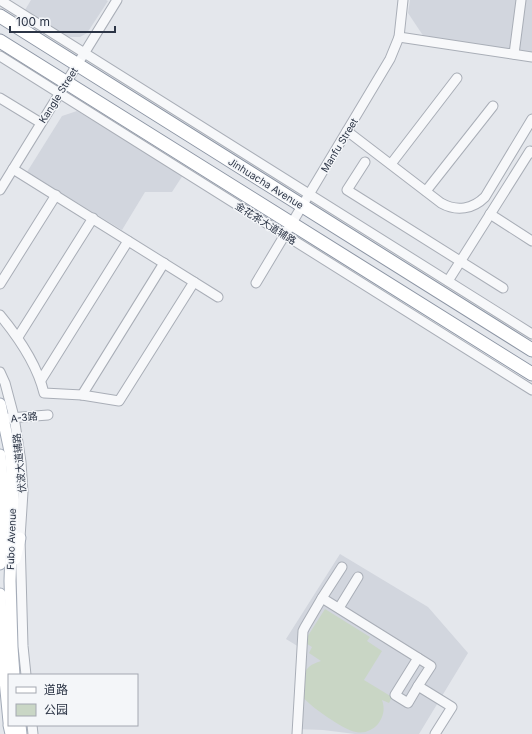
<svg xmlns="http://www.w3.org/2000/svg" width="532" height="734" viewBox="0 0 532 734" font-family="Inter,'Noto Sans SC',sans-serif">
<rect width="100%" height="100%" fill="#e4e7ec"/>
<!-- built -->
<g fill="#d2d6de">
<polygon points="31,0 106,0 108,1 87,33 80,37 70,37 63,35 25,10"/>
<polygon points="410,0 532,0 532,61 428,43 408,13"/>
<polygon points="77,111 183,175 172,192 145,192 122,230 27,172 62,116"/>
<polygon points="340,554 428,607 468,653 419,734 355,734 323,730 296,729 299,647 286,639"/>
</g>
<!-- green -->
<path fill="#c9d6c5" d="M 325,609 L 370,637 L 367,641 L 382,651 L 364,680 L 392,697 L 389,703 L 382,700 C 385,708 384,716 378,724 C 373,730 364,734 356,732 C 345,731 308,705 302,696 C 303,677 301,667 321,661 L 309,653 L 312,647 L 304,642 Z"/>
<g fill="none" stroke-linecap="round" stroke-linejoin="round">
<defs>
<g id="minor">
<polyline points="0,0 532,334"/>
<polyline points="399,37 532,57"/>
<polyline points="514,54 521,0"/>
<polyline points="0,56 532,390"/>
<polyline points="0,98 41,123"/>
<path d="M 347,131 L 441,203 C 457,212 473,209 485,197 L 532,119"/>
<polyline points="365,162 347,190 503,288"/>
<polyline points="391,164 457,78"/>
<polyline points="13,169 218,297"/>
<polyline points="0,190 117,0"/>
<polyline points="426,191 493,106"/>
<polyline points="490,214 532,241"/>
<polyline points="448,281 530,151 532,153"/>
<polyline points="256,283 390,59 399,37 403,0"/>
<polyline points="0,284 56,195"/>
<path d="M 0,315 C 19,338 37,364 44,393 L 82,395 L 119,401 L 194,282"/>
<polyline points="18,337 93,218"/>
<polyline points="0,372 5,383 14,417 21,462 23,492 20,538 23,646 26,675"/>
<polyline points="41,380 128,241"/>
<polyline points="82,395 164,263"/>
<polyline points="9,418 48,415"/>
<polyline points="322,598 342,567"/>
<polyline points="339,608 358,577"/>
<polyline points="418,658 395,695 408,703 418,686 452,707 435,734"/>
<polyline points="32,725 33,734"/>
<polyline points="297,734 303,631 305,627 322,598 431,666 418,686"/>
</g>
<g id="major">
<polyline points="0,404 11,456 13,492 10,581 12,647 14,675"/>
<polyline points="0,455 3,492 0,564"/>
<polyline points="15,559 20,538"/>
<polyline points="0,594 2,648 9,722"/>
<polyline points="9,725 11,734"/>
<polyline points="20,725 21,734"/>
</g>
<g id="highway">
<polyline points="0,16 532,350"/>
<polyline points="0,41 532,374"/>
</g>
</defs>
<!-- minor casing -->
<use href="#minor" stroke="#a9aeb7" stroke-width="11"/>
<!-- major casing -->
<use href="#major" stroke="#a3abb8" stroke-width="13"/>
<!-- highway casing -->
<use href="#highway" stroke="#8b94a3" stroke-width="15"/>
<!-- minor -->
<use href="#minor" stroke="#f7f8fa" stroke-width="9"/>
<!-- major -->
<use href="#major" stroke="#fff" stroke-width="11"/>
<!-- highway -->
<use href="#highway" stroke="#fff" stroke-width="13"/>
</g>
<g text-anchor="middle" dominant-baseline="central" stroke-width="3" stroke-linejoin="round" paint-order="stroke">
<!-- street labels -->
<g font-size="10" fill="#2b3445" stroke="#f4f6f9">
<text transform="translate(58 95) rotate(-58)">Kangle Street</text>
<text transform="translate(339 145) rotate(-59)">Manfu Street</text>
<text transform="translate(266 183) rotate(32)">Jinhuacha Avenue</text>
<text transform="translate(266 223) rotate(32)">金花茶大道辅路</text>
<text transform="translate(24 417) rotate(-6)">A-3路</text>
<text transform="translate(19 463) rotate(-96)">伏波大道辅路</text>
<text transform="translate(11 539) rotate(-88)">Fubo Avenue</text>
</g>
</g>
<!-- legend -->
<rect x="8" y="674" width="130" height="52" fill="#f4f6f9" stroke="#a4a8b1"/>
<rect x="16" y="687" width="20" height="6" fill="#ffffff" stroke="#a4a8b1"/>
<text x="44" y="694" font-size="12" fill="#2b3445">道路</text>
<rect x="16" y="704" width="20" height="12" fill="#c9d6c5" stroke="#a4a8b1"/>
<text x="44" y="714" font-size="12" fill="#2b3445">公园</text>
<!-- scale -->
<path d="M10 26v6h105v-6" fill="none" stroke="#2b3445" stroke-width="2"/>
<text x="16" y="26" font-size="12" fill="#2b3445" stroke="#f4f6f9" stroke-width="3" paint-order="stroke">100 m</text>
</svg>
